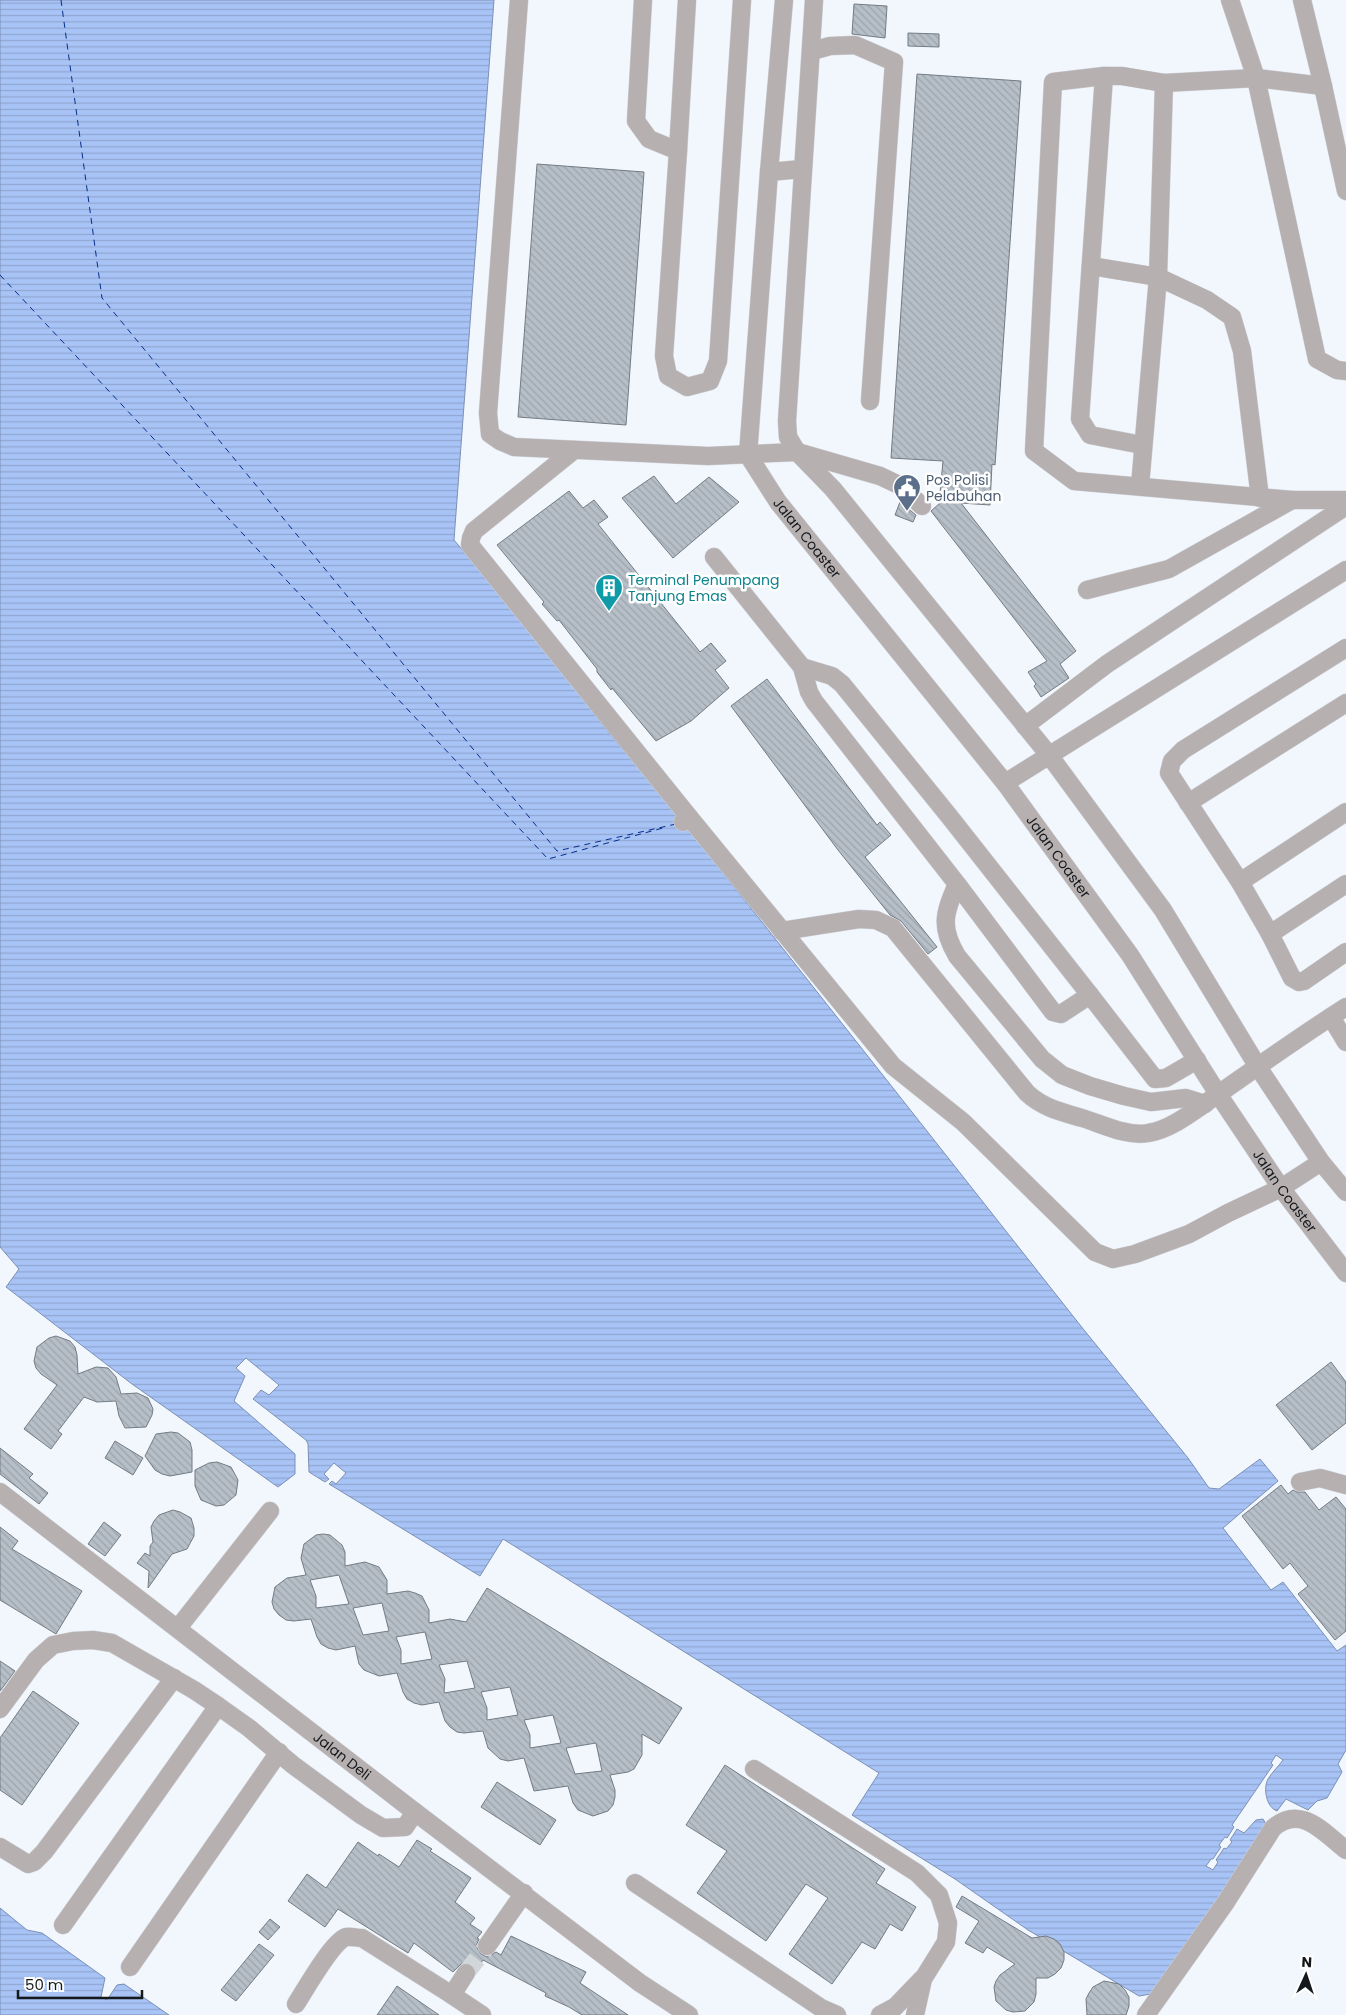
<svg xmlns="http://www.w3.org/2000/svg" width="1346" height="2015" viewBox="0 0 1346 2015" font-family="Poppins,sans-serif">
<defs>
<pattern id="water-rules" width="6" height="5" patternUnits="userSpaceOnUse" patternTransform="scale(1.25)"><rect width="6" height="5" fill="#a8c3f6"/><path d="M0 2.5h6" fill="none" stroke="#90a7d2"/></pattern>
<pattern id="building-back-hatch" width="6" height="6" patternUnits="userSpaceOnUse" patternTransform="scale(1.25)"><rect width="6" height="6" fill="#b6bfc8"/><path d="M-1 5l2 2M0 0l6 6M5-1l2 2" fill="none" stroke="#9ca3ab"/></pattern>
</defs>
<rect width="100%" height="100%" fill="#f2f7fd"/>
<!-- water -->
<g fill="url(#water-rules)" stroke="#7c90b5">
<path d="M 0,0 L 494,0 L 454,540 L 513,610 L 611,735 L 683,822 L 1084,1330 L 1188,1458 L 1209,1488 L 1219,1489 L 1260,1459 L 1278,1481 L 1223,1528 L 1271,1590 L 1283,1582 L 1337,1651 L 1346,1645 L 1346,1750 L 1338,1764 L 1342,1772 L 1327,1798 L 1317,1801 L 1308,1810 L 1286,1799 L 1277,1811 C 1266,1807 1263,1788 1268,1779 C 1273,1771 1278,1767 1283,1760 L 1276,1755 L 1271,1763 L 1273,1765 L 1232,1825 L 1234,1827 L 1227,1838 L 1225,1837 L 1219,1845 L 1221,1847 L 1213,1859 L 1211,1859 L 1206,1866 L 1213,1870 L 1218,1862 L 1216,1860 L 1224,1848 L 1226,1849 L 1232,1842 L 1230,1840 L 1237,1829 L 1244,1833 L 1256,1820 L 1263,1819 L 1266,1824 L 1263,1836 L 1151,1994 L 1139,1996 L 1028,1930 L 955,1879 L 852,1815 L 879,1773 L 503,1539 L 480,1576 L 329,1484 L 332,1481 L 336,1484 L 346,1473 L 334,1463 L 324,1474 L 329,1479 L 325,1482 L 309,1472 L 308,1444 L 306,1440 L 253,1399 L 261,1390 L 269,1395 L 279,1385 L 246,1358 L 236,1368 L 245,1376 L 234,1401 L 295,1454 L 295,1474 L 278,1487 L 132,1384 L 6,1287 L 19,1269 L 0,1247 Z"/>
<polygon points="0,1908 27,1930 42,1933 105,1978 101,1997 107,2000 117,1985 124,1984 169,2015 0,2015"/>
</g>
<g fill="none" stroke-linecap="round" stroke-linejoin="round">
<!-- ferry -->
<g stroke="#042e8b" stroke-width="1" stroke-dasharray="6 5" stroke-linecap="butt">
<polyline points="61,0 102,298 557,851 676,824"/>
<polyline points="0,275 548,859 663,828"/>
</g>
</g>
<!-- building -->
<g fill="url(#building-back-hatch)" stroke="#737b83" fill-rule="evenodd">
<polygon points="854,4 887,6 885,38 852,34"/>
<polygon points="908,33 939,34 939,47 908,46"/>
<polygon points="917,74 1021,81 995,465 992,464 990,505 961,503 1076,651 1060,664 1069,678 1041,697 1034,686 1036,684 1028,672 1047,661 931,511 939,504 943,461 891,458"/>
<polygon points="537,164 644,172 626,425 518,417"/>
<polygon points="654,476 676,504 709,477 739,502 673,558 622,498"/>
<polygon points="569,491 583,508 594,500 608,517 598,524 700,652 711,643 726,661 715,670 729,688 691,721 656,741 612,688 611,690 597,672 597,669 559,620 557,621 542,604 544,602 497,545"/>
<polygon points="900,502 916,515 913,522 895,515"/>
<polygon points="767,679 877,825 880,822 891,835 865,857 937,947 928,954 901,921 890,915 838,850 731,706"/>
<polygon points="56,1336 70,1341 75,1347 77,1355 78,1374 96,1367 108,1368 116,1377 121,1394 137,1393 148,1398 153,1409 152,1415 146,1427 125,1428 119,1416 116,1401 97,1402 84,1397 58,1431 62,1434 51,1449 24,1429 57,1385 41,1374 36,1368 34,1361 37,1347 49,1338"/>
<polygon points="1331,1362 1346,1382 1346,1423 1312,1450 1276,1405"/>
<polygon points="171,1432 178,1433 190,1442 192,1450 192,1472 170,1476 162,1474 155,1470 145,1456 156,1434"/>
<polygon points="115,1441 143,1458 133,1475 105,1458"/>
<polygon points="0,1448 33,1474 29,1478 48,1493 39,1504 0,1474"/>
<polygon points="217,1462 231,1467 238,1480 236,1495 224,1505 216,1506 201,1500 195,1486 195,1470 209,1463"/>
<polygon points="1281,1485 1288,1494 1293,1490 1297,1492 1305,1492 1319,1510 1336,1497 1346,1509 1346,1631 1335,1640 1298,1594 1308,1586 1290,1563 1283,1569 1242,1516"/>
<polygon points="173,1510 180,1512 191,1518 194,1528 194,1536 187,1549 172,1554 148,1588 149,1571 137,1563 145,1553 150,1556 150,1546 153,1542 151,1527 154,1521 159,1515"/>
<polygon points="104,1522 121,1535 105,1556 88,1544"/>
<polygon points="0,1527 18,1541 12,1549 82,1591 56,1634 0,1600"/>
<path d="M 323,1534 L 330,1535 L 342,1545 L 345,1552 L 345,1566 L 365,1562 L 379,1567 L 387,1580 L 387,1594 L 408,1591 L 415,1593 L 422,1596 L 429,1610 L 429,1623 L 450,1619 L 466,1622 L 487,1588 L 682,1708 L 659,1744 L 642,1734 L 642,1755 L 634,1769 L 628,1772 L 610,1775 L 615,1790 L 615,1797 L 613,1805 L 608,1811 L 593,1816 L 578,1810 L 573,1803 L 568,1786 L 534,1791 L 524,1758 L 508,1761 L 500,1759 L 488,1748 L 483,1731 L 464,1733 L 457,1732 L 450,1727 L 445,1721 L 439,1702 L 422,1705 L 414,1703 L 407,1699 L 403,1692 L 397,1673 L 379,1676 L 364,1670 L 359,1664 L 355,1646 L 336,1650 L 328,1648 L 321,1644 L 317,1637 L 311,1619 L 294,1621 L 286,1620 L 279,1615 L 274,1609 L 272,1602 L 275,1587 L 287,1578 L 306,1575 L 301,1558 L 304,1544 L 316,1535 ZM 339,1575 L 349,1604 L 316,1608 L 316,1596 L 310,1580 ZM 382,1603 L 389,1631 L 363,1635 L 353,1608 ZM 425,1632 L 432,1659 L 401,1664 L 401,1650 L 396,1637 ZM 467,1661 L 475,1688 L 444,1693 L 445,1679 L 439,1665 ZM 510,1687 L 518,1715 L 487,1720 L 487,1708 L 481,1692 ZM 553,1715 L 561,1743 L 530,1748 L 530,1735 L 524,1720 ZM 596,1743 L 602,1771 L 575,1774 L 566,1748 Z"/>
<polygon points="0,1661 15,1671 0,1691"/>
<polygon points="33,1691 79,1723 22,1805 0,1790 0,1738"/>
<polygon points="725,1765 885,1869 876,1883 916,1907 902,1931 890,1924 875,1949 862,1942 832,1984 789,1954 828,1898 806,1884 766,1941 697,1893 727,1851 686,1825"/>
<polygon points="497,1782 556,1820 540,1845 481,1807"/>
<polygon points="417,1840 432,1849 430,1851 471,1878 455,1902 475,1918 470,1924 482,1932 477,1938 479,1939 476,1946 481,1954 487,1957 496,1952 501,1955 511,1936 586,1972 580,1983 628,2015 582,2015 569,2007 545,1996 546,1993 483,1960 476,1970 472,1964 466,1962 461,1964 453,1972 414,1943 408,1953 338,1909 325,1927 288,1901 307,1874 326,1888 358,1842 378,1856 379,1854 399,1867"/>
<polygon points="962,1896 1032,1938 1046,1936 1054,1939 1060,1944 1064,1952 1064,1960 1061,1968 1055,1974 1048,1978 1036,1978 1036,1994 1034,2002 1025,2011 1013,2012 1006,2010 996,2001 994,1987 996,1981 1000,1975 1015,1964 987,1947 983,1953 965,1943 979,1921 956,1907"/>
<polygon points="270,1919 280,1927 268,1940 259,1932"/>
<polygon points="259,1944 274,1955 236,2001 221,1990"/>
<polygon points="1104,1981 1119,1984 1125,1990 1129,1997 1129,2006 1126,2015 1087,2015 1086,1999 1089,1993 1093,1987"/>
<polygon points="397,1986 439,2015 377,2015"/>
</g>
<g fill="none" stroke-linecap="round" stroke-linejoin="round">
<!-- minor-tunnel -->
<polyline stroke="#d1d6db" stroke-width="18" stroke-dasharray="18 9" stroke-linecap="butt" points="466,1973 487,1946"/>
<defs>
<g id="minor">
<polyline points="519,0 488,413 490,434 500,441 514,447 708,456 797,452 880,476 899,485 922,506"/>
<polyline points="643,0 636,121 649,139 678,151 664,356 668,376 687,387 710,381 718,361 742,0"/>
<polyline points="814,0 787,421 788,437 797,452 833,489 1049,755 1163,910 1258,1067 1321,1162 1346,1192"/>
<polyline points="1230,0 1256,78 1317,359 1337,370 1346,371"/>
<polyline points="1302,0 1323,86"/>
<polyline points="812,51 830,46 855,45 894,62 870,401"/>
<polyline points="1104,76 1053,82 1034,451 1074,481 1292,500 1346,500"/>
<polyline points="678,151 687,0"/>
<polyline points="769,172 802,169"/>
<polyline points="1091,266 1158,277 1207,300 1232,317 1242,351 1260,498"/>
<polyline points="1142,445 1090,435 1080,419 1104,76 1122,76 1164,83 1256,78 1323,86 1346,191"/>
<polyline points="574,450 474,531 471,538 470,545 689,817 683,822"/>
<path id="s1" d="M 748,455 L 778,502 L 1005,783 L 1130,955 L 1218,1094 L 1281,1188 L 1346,1273"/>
<polyline points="748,455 769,172 784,0"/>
<polyline points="1140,486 1158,277 1164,83"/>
<polyline points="714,557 802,667"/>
<polyline points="1087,590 1169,569 1292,500"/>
<polyline points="1346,648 1183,750 1172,761 1169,773 1240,882 1270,934 1292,978 1299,982 1304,981 1346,952"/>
<polyline points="1025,726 1107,664 1346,506"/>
<polyline points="1005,783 1346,570"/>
<polyline points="1188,803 1346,703"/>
<polyline points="689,817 893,1066 963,1122 1095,1252 1113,1259 1135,1254 1189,1234 1228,1213 1281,1188 1321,1162"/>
<polyline points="1240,882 1346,812"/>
<path d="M 957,884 L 1053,1012 L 1061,1014 L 1090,995 L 949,816 L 842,684 L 832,676 L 802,667 L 809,692 L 814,701 L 957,884 C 944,914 940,927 957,956 L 1042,1059 L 1062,1075 L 1090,1086 L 1124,1096 L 1151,1102 L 1186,1098 L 1205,1104"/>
<path d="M 782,931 L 859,919 L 876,920 L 893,928 L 1027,1093 C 1043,1108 1062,1112 1082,1118 C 1102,1124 1127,1137 1148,1133 C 1171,1130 1198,1108 1217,1095 C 1260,1065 1302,1035 1346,1007"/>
<polyline points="1270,934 1346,884"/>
<polyline points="1090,995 1155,1079 1166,1078 1197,1060"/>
<polyline points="1331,1017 1346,1042"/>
<polyline points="1300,1482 1320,1478 1346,1485"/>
<path id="s2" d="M 0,1492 L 415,1812 L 640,1983 L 689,2015"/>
<polyline points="178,1628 270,1511"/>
<polyline points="0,1709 36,1660 53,1645 73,1641 93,1640 112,1643 194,1690 218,1706 249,1728 293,1765 361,1815 383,1828 405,1827 415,1812"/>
<polyline points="754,1769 917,1873 939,1895 948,1923 946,1942 923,1979 915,2015"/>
<polyline points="0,1847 28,1864 34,1862 44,1852 174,1678"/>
<polyline points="635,1883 821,2008 837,2015"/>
<polyline points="63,1925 218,1706"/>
<polyline points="487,1946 524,1893"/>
<polyline points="130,1967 279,1752"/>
<polyline points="452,1995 482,2015"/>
<path d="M 296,2004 C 305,1990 332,1942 346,1937 C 350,1936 357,1938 362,1938 L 452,1995 L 466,1973"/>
<polyline points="880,2015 895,2007 922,1979"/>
<path d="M 1146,2015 L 1226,1902 L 1273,1828 C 1301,1804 1323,1832 1346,1850"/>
</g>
</defs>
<!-- minor casing -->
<use href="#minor" stroke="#cfd3d9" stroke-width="19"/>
<!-- minor -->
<use href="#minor" stroke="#b7b0b0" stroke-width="18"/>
</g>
<!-- icons -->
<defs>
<symbol id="civic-pin" viewBox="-11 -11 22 30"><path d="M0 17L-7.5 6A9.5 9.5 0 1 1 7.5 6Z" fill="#5c6f8a" stroke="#fff"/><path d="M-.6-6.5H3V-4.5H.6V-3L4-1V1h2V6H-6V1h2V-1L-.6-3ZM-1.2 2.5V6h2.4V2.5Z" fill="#fff"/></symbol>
<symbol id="building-pin" viewBox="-11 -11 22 30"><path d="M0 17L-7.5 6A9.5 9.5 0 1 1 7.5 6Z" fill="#0f9aa8" stroke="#fff"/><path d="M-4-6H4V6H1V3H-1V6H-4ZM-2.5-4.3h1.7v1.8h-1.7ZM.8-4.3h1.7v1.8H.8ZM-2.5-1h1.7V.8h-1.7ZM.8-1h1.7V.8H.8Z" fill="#fff"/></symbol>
</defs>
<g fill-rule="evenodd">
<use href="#civic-pin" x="891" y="472" width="32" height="43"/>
<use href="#building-pin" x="593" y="572" width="32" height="43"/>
</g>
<g text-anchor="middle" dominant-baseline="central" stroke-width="5" stroke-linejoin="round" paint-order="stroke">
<!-- service labels -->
<g font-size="14" fill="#4e5e75" stroke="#fff" text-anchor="start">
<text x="926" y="480">Pos Polisi<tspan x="926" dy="16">Pelabuhan</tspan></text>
</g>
<!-- street labels -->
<g font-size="14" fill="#15181c" stroke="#fff">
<text stroke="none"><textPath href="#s1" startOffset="102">Jalan Coaster</textPath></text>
<text stroke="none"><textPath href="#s1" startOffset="508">Jalan Coaster</textPath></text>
<text stroke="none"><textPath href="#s1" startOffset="912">Jalan Coaster</textPath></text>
<text stroke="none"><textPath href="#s2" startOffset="432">Jalan Deli</textPath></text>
</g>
<!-- culture labels -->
<g font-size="14" fill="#0d838f" stroke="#fff" text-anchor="start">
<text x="628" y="580">Terminal Penumpang<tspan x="628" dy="16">Tanjung Emas</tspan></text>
</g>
</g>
<!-- north arrow -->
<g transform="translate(1306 1975) rotate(3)" stroke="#ffffff" stroke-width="4" paint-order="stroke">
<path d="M0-4L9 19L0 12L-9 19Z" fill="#15181c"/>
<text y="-8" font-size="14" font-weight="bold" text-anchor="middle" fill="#15181c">N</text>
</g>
<!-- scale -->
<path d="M18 1990v8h124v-8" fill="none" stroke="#15181c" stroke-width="2.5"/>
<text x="25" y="1990" font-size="15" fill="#15181c" stroke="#ffffff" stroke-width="4" paint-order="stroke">50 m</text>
</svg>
